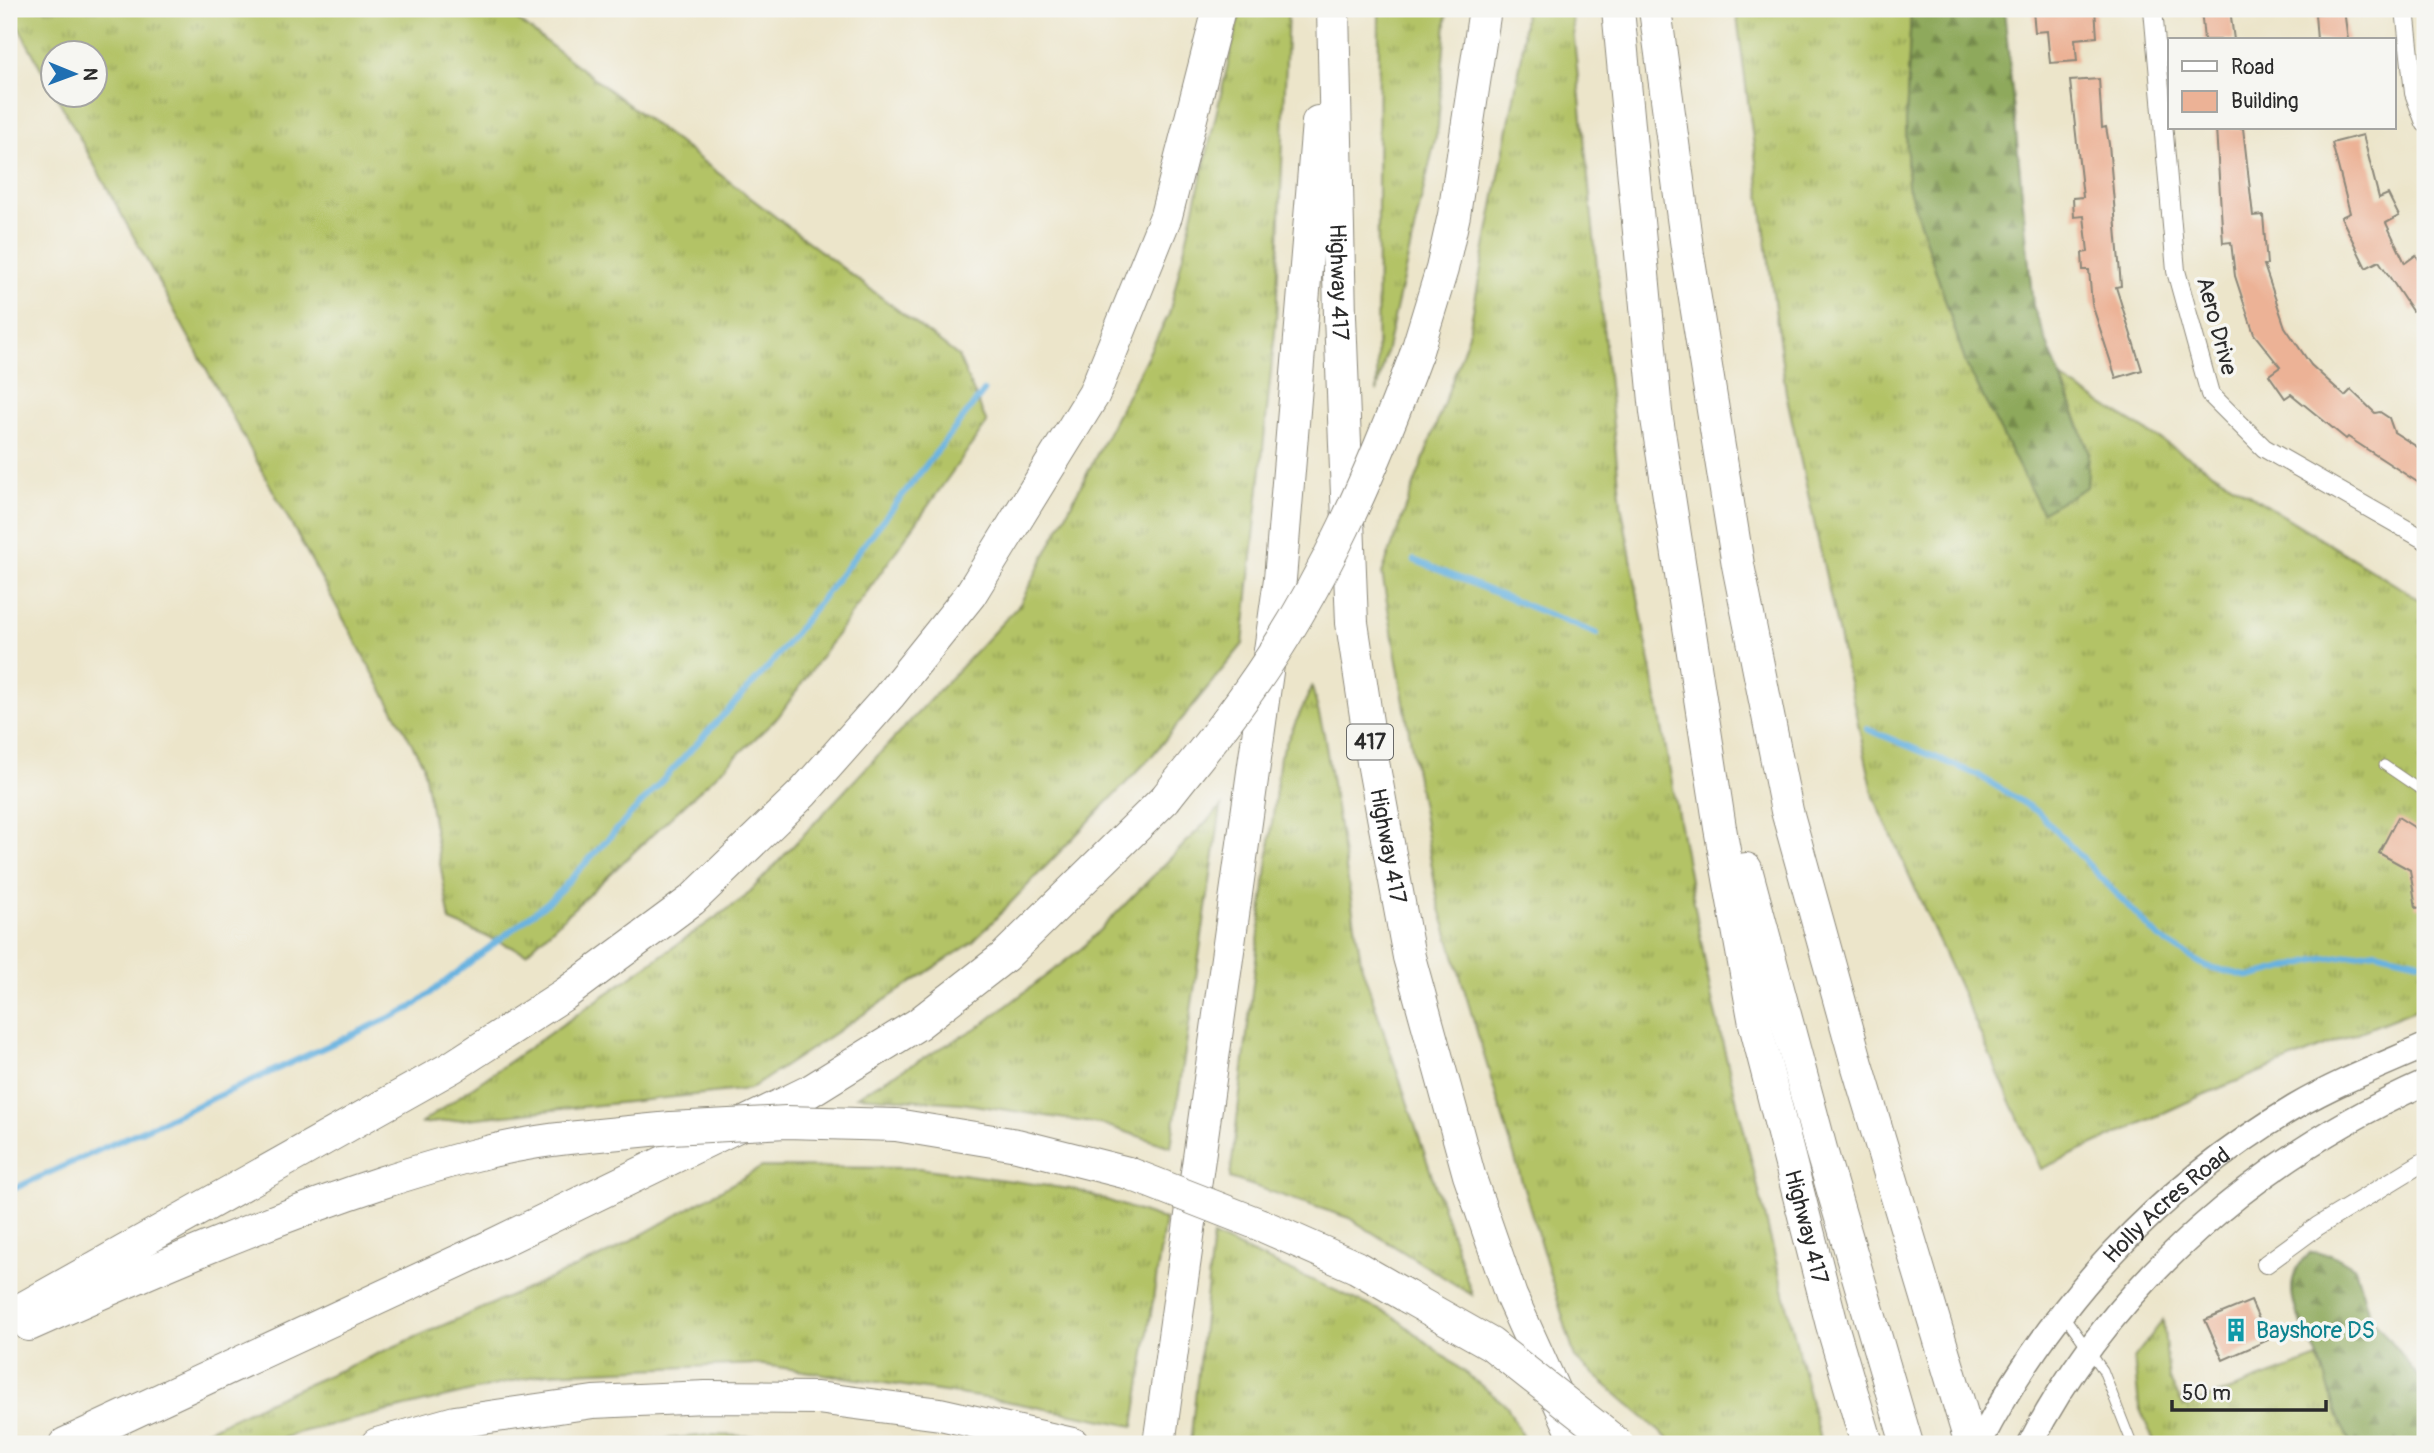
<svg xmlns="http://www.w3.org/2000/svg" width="2434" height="1453" font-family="Pangolin,sans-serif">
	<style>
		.grass { fill: url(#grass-tufts); stroke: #6f7748; stroke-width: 2 }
		.forest { fill: url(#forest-firs); stroke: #5c6a43; stroke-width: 2 }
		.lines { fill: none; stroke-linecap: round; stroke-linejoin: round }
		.stream { stroke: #68b2e0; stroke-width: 6 }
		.building { fill: #ecb296 }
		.lane-casing { stroke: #8c887a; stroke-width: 11 }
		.street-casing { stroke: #8c887a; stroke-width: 20 }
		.secondary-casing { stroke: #8c887a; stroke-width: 27 }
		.highway-casing { stroke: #8c887a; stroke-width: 34 }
		.lane { stroke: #fff; stroke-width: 9 }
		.street { stroke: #fff; stroke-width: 18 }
		.secondary { stroke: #fff; stroke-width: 24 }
		.highway { stroke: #fff; stroke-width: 32 }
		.highway-bridge-casing { stroke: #8c887a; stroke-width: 34; stroke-linecap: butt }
		.highway-bridge { stroke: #fff; stroke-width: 32 }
		.labels { text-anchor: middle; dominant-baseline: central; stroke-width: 7; stroke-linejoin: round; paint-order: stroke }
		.shield { fill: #f6f6f2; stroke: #686867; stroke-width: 2 }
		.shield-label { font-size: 21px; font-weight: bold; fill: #2b2b2b }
		.street-label { font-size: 23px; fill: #2b2b2b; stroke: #f6f6f2 }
		.culture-label { font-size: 23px; fill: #0d838f; stroke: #f6f6f2; text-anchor: start }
	</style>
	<defs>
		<pattern id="grass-tufts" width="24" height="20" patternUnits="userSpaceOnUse" patternTransform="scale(1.75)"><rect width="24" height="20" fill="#b3c366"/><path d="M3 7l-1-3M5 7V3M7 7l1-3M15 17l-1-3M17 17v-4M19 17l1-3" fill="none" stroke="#929f54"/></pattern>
		<pattern id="forest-firs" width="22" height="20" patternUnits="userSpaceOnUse" patternTransform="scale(1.75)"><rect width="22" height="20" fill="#8ea95b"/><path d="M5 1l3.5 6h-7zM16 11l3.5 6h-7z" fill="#748a4b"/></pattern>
	</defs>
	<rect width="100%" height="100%" fill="#f6f6f2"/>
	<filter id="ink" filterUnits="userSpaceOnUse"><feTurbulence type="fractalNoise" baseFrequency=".0143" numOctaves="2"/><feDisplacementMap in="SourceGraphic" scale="14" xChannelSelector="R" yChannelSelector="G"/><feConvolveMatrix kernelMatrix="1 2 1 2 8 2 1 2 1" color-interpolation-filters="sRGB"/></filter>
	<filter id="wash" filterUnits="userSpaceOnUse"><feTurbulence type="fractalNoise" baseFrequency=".00686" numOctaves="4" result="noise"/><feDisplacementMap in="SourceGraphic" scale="28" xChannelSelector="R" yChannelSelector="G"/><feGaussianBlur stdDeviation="1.57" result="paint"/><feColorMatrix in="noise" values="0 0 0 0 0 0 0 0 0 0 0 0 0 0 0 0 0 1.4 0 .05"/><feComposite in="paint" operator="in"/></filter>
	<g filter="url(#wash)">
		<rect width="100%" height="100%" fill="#ece5ca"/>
		<g class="grass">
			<polygon points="9,9 503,9 958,356 987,423 778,717 526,953 450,921 423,764 56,95 94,94 94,52 52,52 52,89"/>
			<polygon points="1241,9 1288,9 1276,322 1243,644 1151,757 973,942 750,1089 420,1124 745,897 1020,604 1169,314"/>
			<polygon points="1379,9 1447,9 1438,127 1377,392"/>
			<polygon points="1525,9 1571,9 1621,504 1712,1000 1821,1444 1674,1444 1575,1358 1438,902 1382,573 1468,337 1522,55"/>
			<polygon points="1736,9 1911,9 1906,122 1908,186 1966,364 2089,452 2062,379 2425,603 2425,1006 2205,1094 2041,1169 1874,797 1786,393"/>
			<polygon points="1312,687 1324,734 1362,967 1472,1295 1349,1218 1230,1178 1280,756"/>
			<polygon points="1221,807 1171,1147 1105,1125 961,1103 857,1096 983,1024 1082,948"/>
			<polygon points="762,1167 919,1168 1077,1190 1165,1220 1134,1426 1005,1401 757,1364 547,1373 297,1433 268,1444 178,1444 269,1401 609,1253"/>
			<polygon points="1213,1236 1393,1316 1507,1406 1526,1444 1190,1444"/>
			<polygon points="2163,1320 2169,1379 2184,1407 2318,1358 2356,1444 2155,1444 2139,1407 2134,1358"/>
			<polygon points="711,1435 907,1441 917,1444 610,1444"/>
		</g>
		<g class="forest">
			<polygon points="1911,9 2004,9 2033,306 2089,452 2087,487 2042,512 1966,364 1908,186 1906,122"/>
			<path d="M2311,1252l20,2 24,14 14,46 56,71v59h-73c-17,-25 -21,-53 -31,-80 -15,-38 -51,-77 -10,-112z"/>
		</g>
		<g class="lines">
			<g class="stream">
				<polyline points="1414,560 1597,634"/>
				<polyline points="1867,729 1978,775 2038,812 2159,938 2205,966 2250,977 2316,960 2375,951 2419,961"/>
				<polyline points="9,1191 411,1008 553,898 770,665 984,391"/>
			</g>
		</g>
		<g id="blocks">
			<g class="building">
				<polygon points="2063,9 2095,9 2097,37 2075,39 2077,61 2050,63 2047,31 2035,32 2033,11"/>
				<polygon points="2201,9 2230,9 2234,40 2204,40"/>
				<polygon points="2344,10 2348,40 2317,40 2315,14"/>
				<polygon points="2099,79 2102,128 2106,127 2109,144 2121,286 2116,287 2142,370 2116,378 2092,304 2089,270 2083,270 2082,253 2088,252 2084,216 2074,217 2073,198 2083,197 2070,81"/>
				<polygon points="2216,128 2243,128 2253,216 2263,215 2267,265 2264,265 2285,327 2311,365 2345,396 2351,390 2375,413 2380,412 2389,418 2394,432 2425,452 2425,487 2348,437 2346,439 2291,394 2285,398 2269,375 2280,367 2254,334 2235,276 2231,242 2223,243"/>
				<polygon points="2363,135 2379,198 2388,194 2399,216 2386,223 2405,263 2416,255 2425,269 2425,303 2412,311 2379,261 2366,268 2341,217 2350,213 2332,143"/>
				<polygon points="2398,817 2425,834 2425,907 2416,908 2410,870 2379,853"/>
				<polygon points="2251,1301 2268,1340 2223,1360 2205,1320"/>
			</g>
		</g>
	</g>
	<g filter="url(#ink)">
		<use href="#blocks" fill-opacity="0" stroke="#8c887a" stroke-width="2"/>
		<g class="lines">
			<g class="lane-casing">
				<g id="lane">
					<polyline points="2384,765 2425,793"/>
					<polyline points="2063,1314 2103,1370 2132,1444"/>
				</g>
			</g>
			<g class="street-casing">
				<g id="street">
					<polyline points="2153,9 2176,271 2210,394 2264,448 2425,540"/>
					<polyline points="2405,9 2414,93 2425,123"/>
					<polyline points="2266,1264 2318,1226 2425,1161"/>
				</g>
			</g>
			<g class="secondary-casing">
				<g id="secondary">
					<path id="s1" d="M1979,1444c72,-140 180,-257 316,-337 41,-24 87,-42 130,-61"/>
					<path d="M2030,1444c83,-161 231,-288 395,-361"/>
				</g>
			</g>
			<g class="highway-casing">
				<g id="highway">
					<path id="s2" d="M1333,9l7,307 12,307 21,139 36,195 60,218 42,121 67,148"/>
					<path id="s3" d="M1618,9l38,403 64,416 35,196 77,301 35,119"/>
					<polyline points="1655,9 1688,255 1738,565 1787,811 1857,1064 1971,1444"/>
					<polyline points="1416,354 1442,269 1454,215 1485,9"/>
					<polyline points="1746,869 1822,1153 1907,1444"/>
					<polyline points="896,1125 1017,1145 1128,1173"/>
					<polyline points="1261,1225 1356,1267 1408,1297"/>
					<polyline points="9,1316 452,1067 565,994 692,900 803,793 889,696 970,595 1094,394 1166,216 1219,9"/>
					<path d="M29,1325c116,-52 233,-103 354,-143 60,-19 123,-38 185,-44"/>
					<polyline points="65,1444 493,1245 810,1091 918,1024 1004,957 1165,799"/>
					<polyline points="377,1444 455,1422 593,1402 706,1397 817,1398 940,1414 1073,1444"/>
					<polyline points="1159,1444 1280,579 1318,122"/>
				</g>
			</g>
			<use href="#lane" class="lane"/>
			<use href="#street" class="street"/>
			<use href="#secondary" class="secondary"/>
			<use href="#highway" class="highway"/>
			<g class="highway-bridge-casing">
				<g id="highway-bridge">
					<path d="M1165,799c28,-36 58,-71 84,-109 73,-102 124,-220 167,-336"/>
					<polyline points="568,1138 671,1128 786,1122 896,1125"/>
					<polyline points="1128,1173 1261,1225"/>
					<polyline points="1408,1297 1491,1344 1618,1444"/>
				</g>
			</g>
			<use href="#highway-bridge" class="highway-bridge"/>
		</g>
	</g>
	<defs>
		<g id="building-bare" transform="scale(1.89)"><path d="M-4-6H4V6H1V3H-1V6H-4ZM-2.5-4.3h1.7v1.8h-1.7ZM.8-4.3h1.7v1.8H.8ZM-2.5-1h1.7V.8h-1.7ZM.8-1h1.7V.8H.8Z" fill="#0f9aa8" stroke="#f6f6f2" stroke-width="2.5" paint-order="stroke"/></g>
	</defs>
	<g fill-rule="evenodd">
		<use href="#building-bare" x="2236" y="1330"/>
	</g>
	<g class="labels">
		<rect class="shield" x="1347" y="724.5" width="46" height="35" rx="5"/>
		<g class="shield-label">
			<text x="1370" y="742">417</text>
		</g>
		<g class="street-label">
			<text stroke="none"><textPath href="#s2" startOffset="273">Highway 417</textPath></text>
			<text transform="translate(2217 326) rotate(75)">Aero Drive</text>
			<text stroke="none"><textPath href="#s2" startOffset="840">Highway 417</textPath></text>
			<text stroke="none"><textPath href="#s1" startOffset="306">Holly Acres Road</textPath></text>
			<text stroke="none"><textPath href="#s3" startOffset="1234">Highway 417</textPath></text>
		</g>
		<g class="culture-label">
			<text x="2256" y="1330">Bayshore DS</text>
		</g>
	</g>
	<rect width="2434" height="1453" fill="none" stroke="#f6f6f2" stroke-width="35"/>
	<rect x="2168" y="38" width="228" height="91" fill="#f6f6f2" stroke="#a5a5a2" stroke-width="2"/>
	<rect x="2182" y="61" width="35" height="10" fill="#ffffff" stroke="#a5a5a2" stroke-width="2"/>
	<text x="2231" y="74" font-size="21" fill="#2b2b2b">Road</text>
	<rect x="2182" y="91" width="35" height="21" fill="#ecb296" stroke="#a5a5a2" stroke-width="2"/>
	<text x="2231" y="108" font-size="21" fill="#2b2b2b">Building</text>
	<g transform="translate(74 74) rotate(91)"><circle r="33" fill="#f6f6f2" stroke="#a5a5a2" stroke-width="2"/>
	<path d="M0-5L12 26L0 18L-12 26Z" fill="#1f6fb2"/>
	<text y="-10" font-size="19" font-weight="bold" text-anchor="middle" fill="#2b2b2b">N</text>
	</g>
	<path d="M2172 1400v10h154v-10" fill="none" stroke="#2b2b2b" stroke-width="3.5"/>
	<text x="2182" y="1400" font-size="21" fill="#2b2b2b" stroke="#f6f6f2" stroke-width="5" paint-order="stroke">50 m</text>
</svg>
